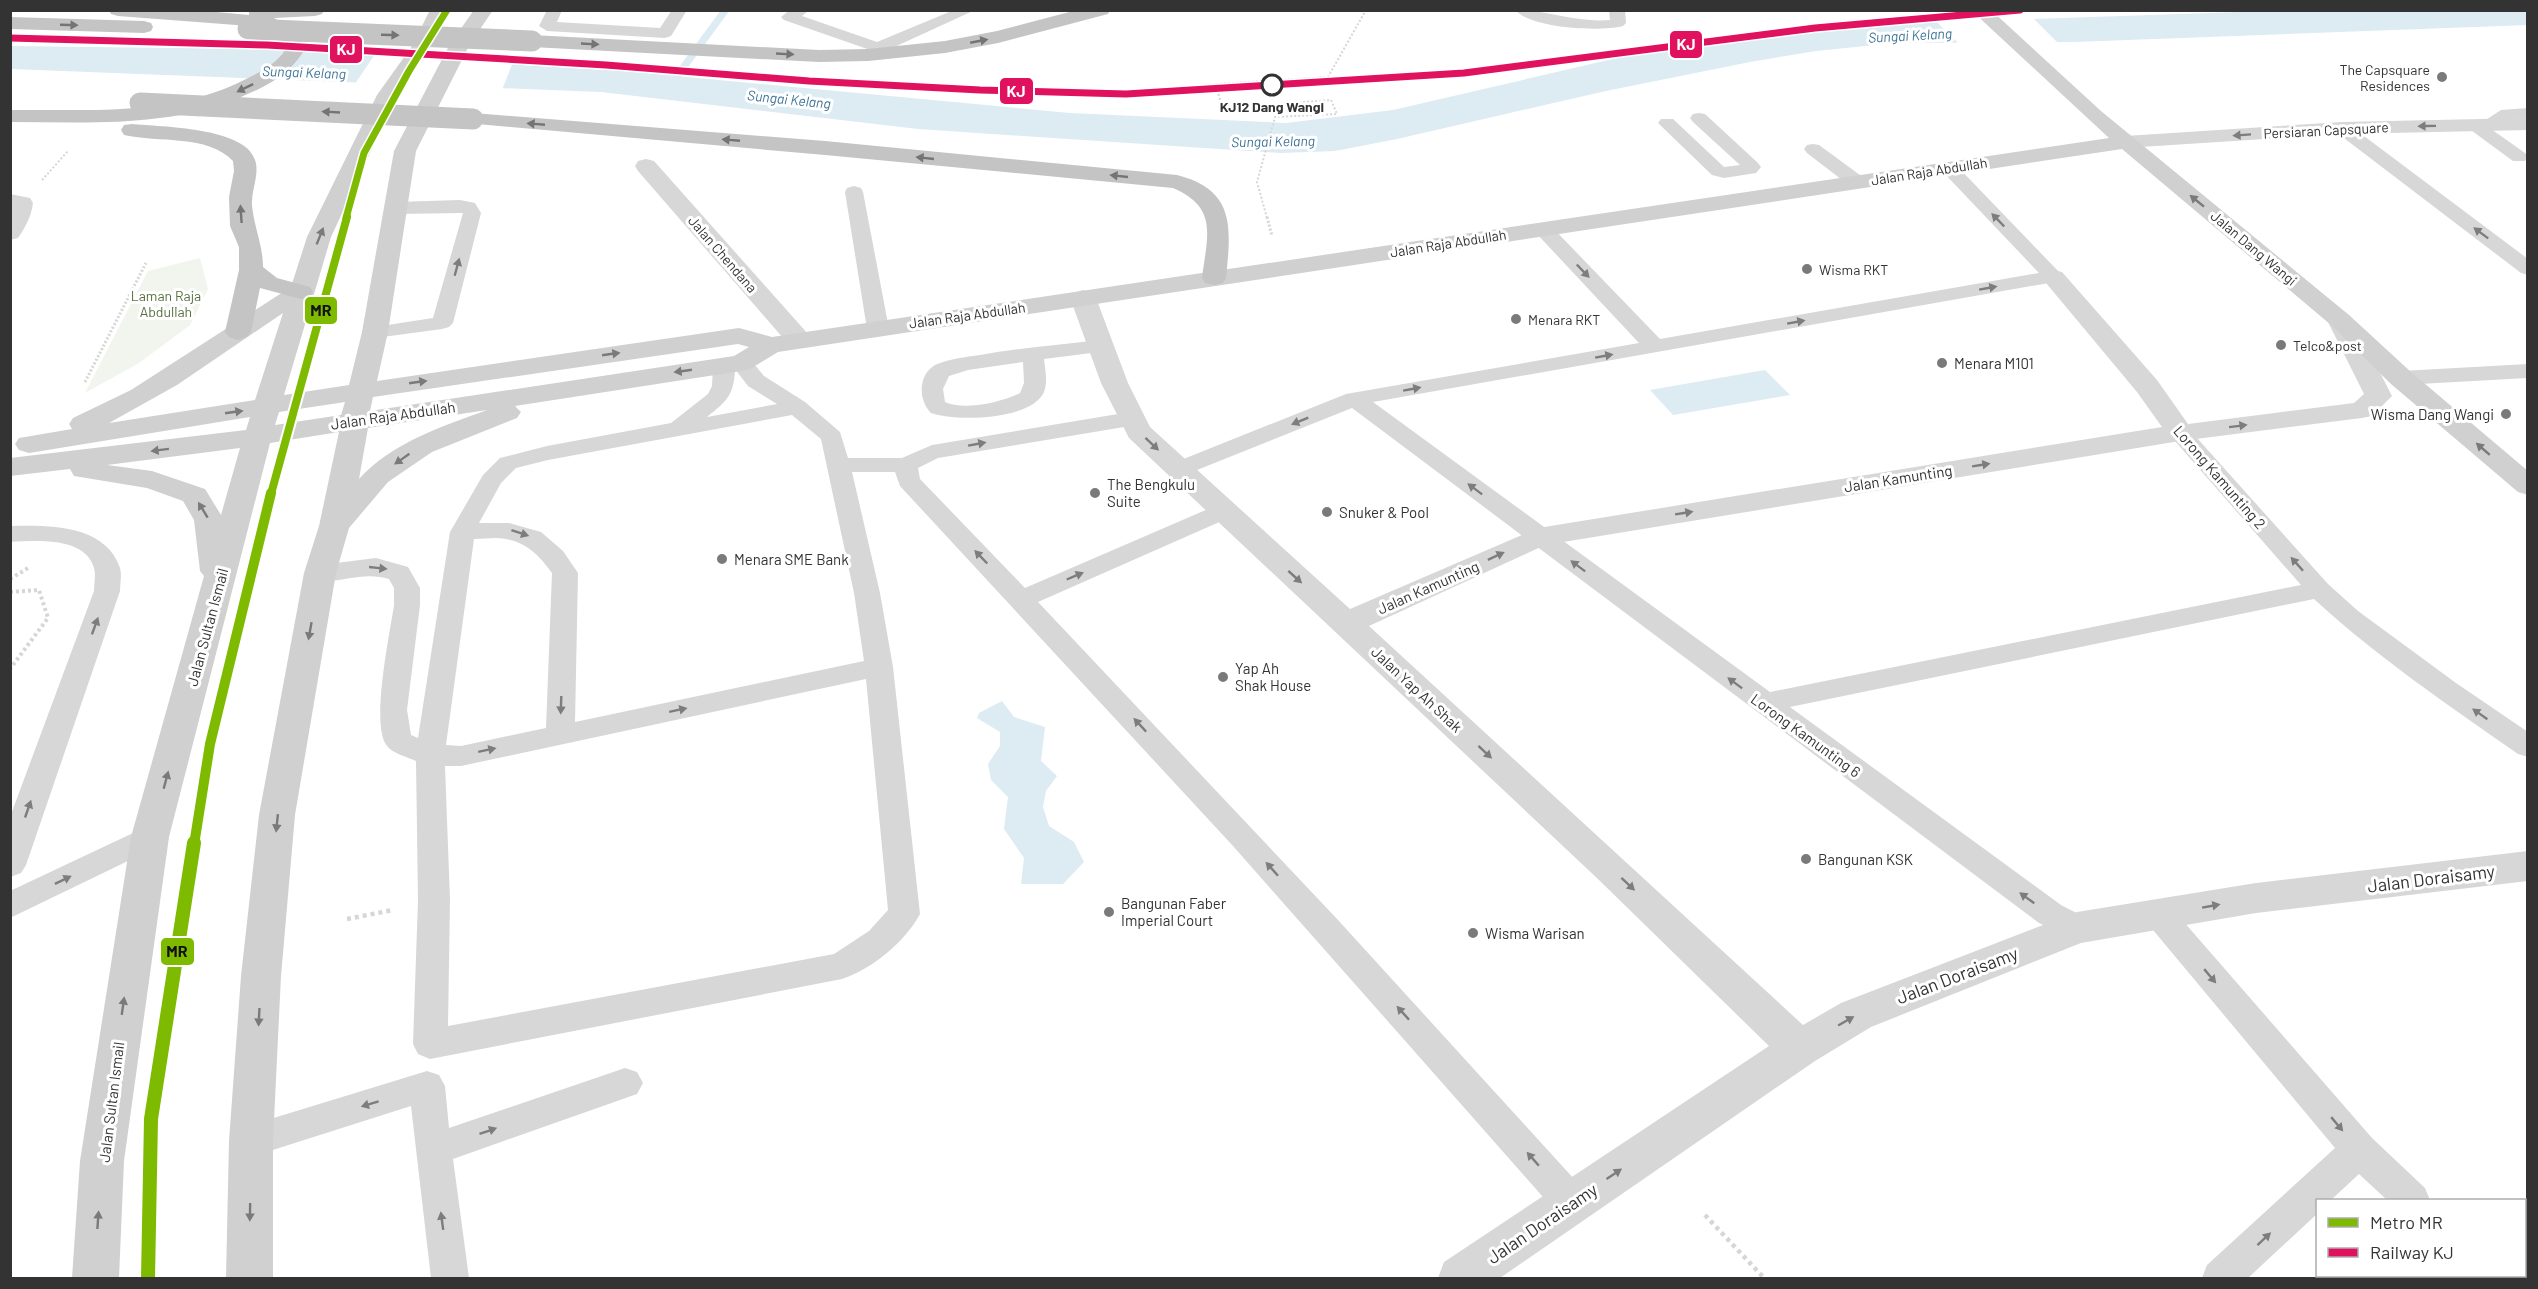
<svg xmlns="http://www.w3.org/2000/svg" width="2538" height="1289" font-family="Barlow,sans-serif">
	<style>
		.green { fill: #f1f5ed }
		.water { fill: #ddebf3 }
		.pier { fill: #fff }
		.lines { fill: none; stroke-linecap: round; stroke-linejoin: round }
		.stream { fill: #ddebf3; fill-rule: evenodd }
		.path-far3 { stroke: #d6d6d6; stroke-width: 2; stroke-dasharray: 2 2; stroke-linecap: butt }
		.path-far2 { stroke: #d6d6d6; stroke-width: 3; stroke-dasharray: 2 2; stroke-linecap: butt }
		.path-far1 { stroke: #d6d6d6; stroke-width: 4; stroke-dasharray: 3 3; stroke-linecap: butt }
		.path { stroke: #d6d6d6; stroke-width: 4.5; stroke-dasharray: 4 4; stroke-linecap: butt }
		.lane { fill: #d7d7d7; fill-rule: evenodd }
		.street { fill: #d7d7d7; fill-rule: evenodd }
		.secondary { fill: #d0d0d0; fill-rule: evenodd }
		.highway { fill: #c4c4c4; fill-rule: evenodd }
		.highway-bridge { stroke: #c4c4c4; stroke-width: 21 }
		.rail-1-casing { stroke: #fff; stroke-width: 10 }
		.rail-1 { stroke: #e0115f; stroke-width: 7 }
		.metro-1-far3-casing { stroke: #fff; stroke-width: 10 }
		.metro-1-far2-casing { stroke: #fff; stroke-width: 12 }
		.metro-1-far1-casing { stroke: #fff; stroke-width: 15 }
		.metro-1-casing { stroke: #fff; stroke-width: 18 }
		.metro-1-far3 { stroke: #7dba00; stroke-width: 7 }
		.metro-1-far2 { stroke: #7dba00; stroke-width: 8 }
		.metro-1-far1 { stroke: #7dba00; stroke-width: 10 }
		.metro-1 { stroke: #7dba00; stroke-width: 14 }
		.oneway { fill: #747474 }
		.oneway2 { fill: #7d7d7d }
		.oneway3 { fill: #7a7a7a }
		.poi-dot { fill: #7a7a7a; stroke: #fff; stroke-width: 2 }
		.stop-dot { fill: #fff; stroke: #333; stroke-width: 3 }
		.labels { text-anchor: middle; dominant-baseline: central; stroke-width: 6; stroke-linejoin: round; paint-order: stroke }
		.far-water-label { font-size: 14px; font-style: italic; fill: #3f7597; stroke: #fff }
		.far-poi-label { font-size: 14px; fill: #333; stroke: #fff; text-anchor: start }
		.far-stop-label { font-size: 14px; font-weight: bold; fill: #333; stroke: #fff }
		.far-street-label { font-size: 14px; fill: #333; stroke: #fff }
		.far-park-label { font-size: 14px; fill: #56703f; stroke: #fff }
		.poi-label { font-size: 15px; fill: #333; stroke: #fff; text-anchor: start }
		.street-label { font-size: 15px; fill: #333; stroke: #fff }
		.near-street-label { font-size: 18px; fill: #333; stroke: #fff }
		.line-badge { stroke: #fff; stroke-width: 2 }
		.badge-label { font-size: 16px; text-anchor: middle; font-weight: bold; fill: #fff }
		.pale-badge-label { font-size: 16px; text-anchor: middle; font-weight: bold; fill: #111 }
	</style>
	<rect width="100%" height="100%" fill="#fff"/>
	<polygon class="green" points="200,258 208,289 190,325 139,363 85,393 148,271"/>
	<g class="water">
		<polygon points="2270,11 2528,11 2527,25 2074,42 1895,43 1816,51 1750,62 1606,91 1397,139 1335,151 1280,153 918,129 601,92 11,69 11,46 255,49 623,71 1070,113 1286,123 1393,110 1643,52 1793,31 1857,25"/>
		<polygon points="1765,370 1790,395 1673,415 1650,390"/>
		<polygon points="1002,701 1014,717 1045,727 1041,761 1057,776 1046,791 1043,807 1049,826 1074,842 1084,862 1063,884 1021,884 1024,858 1004,829 1008,797 991,780 988,764 1000,746 1000,732 977,718 979,713"/>
	</g>
	<g class="pier">
		<polygon points="2031,16 2060,45 1960,45 1934,19"/>
		<polygon points="375,54 513,62 502,90 355,84"/>
	</g>
	<g class="lines">
		<polygon class="stream" points="721,10 730,10 672,89 666,89 666,85"/>
		<g class="path-far3">
			<polyline points="42,180 68,151"/>
			<polyline points="1267,218 1257,182 1275,117 1337,114 1331,100 1222,108 1216,84 1328,77 1366,10"/>
		</g>
		<g class="path-far2">
			<polyline points="1267,217 1272,236"/>
			<polyline points="85,382 146,263"/>
		</g>
		<g class="path-far1">
			<polyline points="10,579 28,568"/>
			<polyline points="10,592 39,590 48,618 10,669"/>
		</g>
		<g class="path">
			<polyline points="347,919 393,910"/>
			<polyline points="1705,1215 1764,1278"/>
		</g>
		<g class="lane">
			<polygon points="547,10 562,10 557,22 660,28 672,10 687,10 671,36 665,38 547,31 539,26"/>
			<polygon points="790,10 809,10 802,16 877,42 954,10 975,10 890,49 876,52 784,20 781,17"/>
			<path d="M1515,10c32,0 62,13 95,10l-1,-10h16l1,13 -3,3c-23,6 -91,3 -108,-16z"/>
			<polygon points="2528,108 2528,118 2511,119 2491,129 2525,153 2528,156 2525,161 2513,161 2464,125 2467,121 2473,120 2481,123 2501,110"/>
			<polygon points="1699,113 1705,114 1758,163 1761,167 1756,173 1724,178 1712,175 1658,123 1661,119 1673,119 1724,167 1740,165 1693,122 1690,118 1693,114"/>
			<polygon points="2342,123 2348,124 2528,259 2528,275 2521,273 2336,132 2333,128 2336,124"/>
			<polygon points="1813,144 1819,145 1864,178 1866,182 1864,186 1850,186 1807,153 1804,149 1807,145"/>
			<path d="M1949,163l6,1 105,109 3,4 -3,4 -687,121 397,290 531,-107 -133,-152 4,-5 8,-2 8,2 140,156 30,27 98,72 72,49v25l-10,-3c-70,-49 -141,-97 -204,-155l-524,108 271,198 27,14 5,9 -5,9 -11,4 -38,-18 -687,-515 -165,66 -8,2 -8,-2 -4,-5 4,-5 175,-70 293,-51 -103,-110 -3,-4 3,-4h14l110,114 379,-66 -96,-101 -3,-4 3,-4z"/>
			<polygon points="854,186 861,188 863,192 889,329 885,333 878,335 871,333 867,329 845,192 847,188"/>
			<polygon points="460,200 475,203 481,213 453,323 449,327 442,329 375,338 368,336 364,332 368,328 433,318 463,213 395,214 388,212 386,208 388,204 395,202"/>
			<path d="M1099,340l8,1 3,5 -3,5 -63,8c1,10 4,23 0,33 -12,28 -88,30 -113,21 -13,-13 -13,-38 4,-48 13,-6 31,-8 45,-10 40,-7 79,-10 119,-15zM1023,362l1,21 -4,10c-18,9 -56,18 -75,9l-2,-13 6,-13 19,-6z"/>
			<path d="M741,356l8,2 15,18 41,26 35,30 8,26h54l30,-13 198,-33 8,2 3,5 -3,5 -8,2 -192,32 -20,10 2,11 105,109 190,-82 9,-2 9,2 3,5 -3,5 -195,86 300,318 247,271 6,12 -6,12 -13,5 -13,-5 -326,-369 -333,-360 -5,-14h-43l28,121 13,74 27,247c-15,28 -48,55 -78,65l-412,80 -12,-5 -5,-10 5,-144 -2,-139c-9,-4 -24,-8 -29,-15 -17,-20 3,-113 7,-141v-17l-5,-9c-28,-9 -52,7 -78,0l-4,-6 4,-6 9,-2 56,-7 32,9 12,21v17l-13,105 4,25 7,3 32,-206 33,-57 17,-17 47,-12 124,-23 37,-29 4,-8 1,-21 3,-5 8,-2 8,3zM735,369l13,17 29,18 -70,13c20,-16 27,-22 28,-48zM792,415l29,24 33,154 10,68 -289,61 3,-149 -15,-22 -22,-19 -32,-9h-30l22,-40 15,-15 32,-8zM496,538c27,1 41,14 56,35l-6,155 -85,18 -15,-1 28,-206zM866,679l22,231 -19,21 -35,23 -386,72 2,-126 -5,-134h16z"/>
			<polygon points="2528,364 2528,378 2401,385 2393,383 2390,378 2393,373 2401,371"/>
			<path d="M10,526c37,-1 96,-2 110,42 2,7 0,16 0,23l-94,274 -5,8 -11,4v-60l84,-226c0,-7 2,-16 0,-23 -9,-32 -59,-27 -84,-26z"/>
			<polygon points="150,825 161,829 165,837 161,845 10,918 10,891"/>
			<polygon points="2159,902 2170,906 2372,1138 2425,1188 2430,1200 2387,1200 2359,1174 2331,1200 2318,1200 2318,1213 2248,1278 2202,1278 2207,1265 2335,1148 2148,924 2143,915 2148,906"/>
			<polygon points="625,1068 637,1072 643,1083 637,1094 453,1159 469,1278 431,1278 411,1106 251,1157 238,1153 233,1141 238,1129 251,1125 427,1071 439,1075 445,1086 449,1128"/>
			<polygon points="2473,1276 2513,1276 2514,1278 2474,1278"/>
		</g>
		<g class="street">
			<polygon points="2528,118 2528,130 2342,134 2125,148 2117,147 2114,142 2117,137 2125,136 2342,122"/>
			<polygon points="646,159 654,161 808,334 812,340 808,346 799,348 790,346 638,171 635,166 638,161"/>
			<path d="M10,194l20,4 3,5c-2,14 -7,23 -15,35l-8,2z"/>
			<polygon points="2053,270 2062,272 2157,380 2188,424 2354,403 2364,394 2327,320 2331,315 2340,312 2349,315 2353,320 2392,396 2372,416 2362,418 2180,441 1545,545 1369,626 1803,1025 1841,1003 2077,912 2256,883 2528,851 2528,881 2256,913 2081,943 1871,1027 1815,1061 1500,1278 1438,1278 1444,1262 1769,1046 1599,880 1129,438 1101,383 1070,298 1074,293 1083,290 1092,293 1096,298 1128,383 1150,427 1350,609 1538,528 2162,427 2137,392 2041,277 2044,272"/>
		</g>
		<path class="secondary" d="M430,10h19l-18,36 -34,49 -66,142 -47,158 65,-10 13,-53 32,-181 56,-107 24,-34h19l-23,34 -54,107 -28,181 -11,49 362,-53 33,9 1337,-199 -138,-128h20l110,101 248,204 62,57 117,99v24l-10,-3 -127,-108 -60,-59 -209,-176 -1344,203 -28,17 -9,2 -226,35 6,6 -4,6 -85,34 -44,30 -39,46 -13,45 -41,242 -14,161 -8,165v137h-47l3,-137 12,-165 18,-161 45,-242 15,-47 20,-94 -69,11 -101,394 -45,324 -5,117h-47l8,-117 51,-324 73,-261 -4,-5 -6,-51 -11,-19 -36,-13 -73,-12 -4,-7 -60,7v-18l236,-28 4,-13 -221,36 -10,-3 -4,-6 4,-6 53,-9 -3,-5 4,-6 58,-28 160,-103 16,-50 70,-142 35,-49zM283,313l-28,87 -146,23 68,-38zM738,344l11,3 -15,9 -364,55 3,-14zM345,402l-4,13 -66,10 4,-13zM487,410c-46,17 -94,32 -128,69l9,-51zM240,448l-19,67 -16,-26 -53,-18 -45,-6z"/>
		<g class="highway">
			<path d="M109,10h86l54,5v-5h75l-2,4 -7,2 -41,2 23,13 8,18c-16,26 -36,36 -64,48 -74,31 -152,25 -231,25v-12c81,-1 163,7 236,-31 16,-8 30,-15 40,-30l-4,-11 -18,-11 -146,-11 -7,-2z"/>
			<polygon points="1077,10 1110,10 1108,14 998,43 945,53 868,61 819,62 532,47 525,45 522,41 525,37 532,35 819,50 868,49 945,41 997,31"/>
			<polygon points="10,17 144,21 151,23 153,27 151,31 144,33 10,29"/>
			<path d="M473,113l352,28 352,34c59,15 54,53 49,103l-3,5 -9,2 -9,-2 -3,-5c5,-42 17,-70 -29,-90l-348,-33 -359,-32 -4,-4 4,-4z"/>
			<path d="M132,124c29,3 113,3 123,36 5,14 -4,30 -3,45 2,23 11,40 11,62l14,11 33,9 3,5 -3,5 -9,2 -41,-11 -9,44 -4,5 -9,3 -9,-3 -4,-5 14,-62v-23l-9,-21 -1,-29 5,-26 -1,-10c-26,-27 -74,-18 -109,-26l-3,-5 3,-5z"/>
		</g>
		<g class="highway-bridge">
			<polyline points="248,29 532,41"/>
			<polyline points="140,103 473,119"/>
		</g>
		<g class="rail-1-casing">
			<polyline id="rail-1" points="10,38 267,45 606,65 809,81 980,90 1126,94 1464,73 1815,28 2020,10"/>
		</g>
		<use href="#rail-1" class="rail-1"/>
		<g class="metro-1-far3-casing">
			<polyline id="metro-1-far3" points="346,218 364,153 409,71 447,10"/>
		</g>
		<g class="metro-1-far2-casing">
			<polyline id="metro-1-far2" points="271,494 347,217"/>
		</g>
		<g class="metro-1-far1-casing">
			<polyline id="metro-1-far1" points="194,845 210,744 271,493"/>
		</g>
		<g class="metro-1-casing">
			<polyline id="metro-1" points="148,1278 151,1119 194,843"/>
		</g>
		<use href="#metro-1-far3" class="metro-1-far3"/>
		<use href="#metro-1-far2" class="metro-1-far2"/>
		<use href="#metro-1-far1" class="metro-1-far1"/>
		<use href="#metro-1" class="metro-1"/>
	</g>
	<defs><path id="oneway-solid" d="M-6-.8H1V-3.2L6.5 0L1 3.2V.8H-6Z" transform="scale(1.5)"/></defs>
	<g class="oneway">
		<use href="#oneway-solid" transform="translate(69 25) rotate(2)"/>
		<use href="#oneway-solid" transform="translate(390 35) rotate(2)"/>
		<use href="#oneway-solid" transform="translate(979 41) rotate(-11)"/>
		<use href="#oneway-solid" transform="translate(590 44) rotate(3)"/>
		<use href="#oneway-solid" transform="translate(785 54) rotate(3)"/>
		<use href="#oneway-solid" transform="translate(245 88) rotate(154)"/>
		<use href="#oneway-solid" transform="translate(331 112) rotate(-177)"/>
		<use href="#oneway-solid" transform="translate(536 124) rotate(-175)"/>
		<use href="#oneway-solid" transform="translate(731 140) rotate(-175)"/>
		<use href="#oneway-solid" transform="translate(925 158) rotate(-174)"/>
		<use href="#oneway-solid" transform="translate(1119 176) rotate(-174)"/>
		<use href="#oneway-solid" transform="translate(241 214) rotate(-94)"/>
	</g>
	<g class="oneway2">
		<use href="#oneway-solid" transform="translate(2427 126) rotate(179)"/>
		<use href="#oneway-solid" transform="translate(2242 135) rotate(176)"/>
		<use href="#oneway-solid" transform="translate(1998 220) rotate(-134)"/>
		<use href="#oneway-solid" transform="translate(2481 233) rotate(-143)"/>
		<use href="#oneway-solid" transform="translate(457 267) rotate(-75)"/>
		<use href="#oneway-solid" transform="translate(1583 271) rotate(46)"/>
		<use href="#oneway-solid" transform="translate(1988 288) rotate(-10)"/>
		<use href="#oneway-solid" transform="translate(1796 322) rotate(-10)"/>
		<use href="#oneway-solid" transform="translate(1604 356) rotate(-10)"/>
		<use href="#oneway-solid" transform="translate(1412 389) rotate(-10)"/>
		<use href="#oneway-solid" transform="translate(1300 421) rotate(158)"/>
		<use href="#oneway-solid" transform="translate(2238 426) rotate(-7)"/>
		<use href="#oneway-solid" transform="translate(977 444) rotate(-10)"/>
		<use href="#oneway-solid" transform="translate(1152 444) rotate(43)"/>
		<use href="#oneway-solid" transform="translate(1981 465) rotate(-9)"/>
		<use href="#oneway-solid" transform="translate(1475 489) rotate(-143)"/>
		<use href="#oneway-solid" transform="translate(1684 513) rotate(-9)"/>
		<use href="#oneway-solid" transform="translate(520 533) rotate(18)"/>
		<use href="#oneway-solid" transform="translate(1496 556) rotate(-25)"/>
		<use href="#oneway-solid" transform="translate(981 557) rotate(-134)"/>
		<use href="#oneway-solid" transform="translate(2297 564) rotate(-132)"/>
		<use href="#oneway-solid" transform="translate(1578 566) rotate(-143)"/>
		<use href="#oneway-solid" transform="translate(378 568) rotate(6)"/>
		<use href="#oneway-solid" transform="translate(1075 576) rotate(-23)"/>
		<use href="#oneway-solid" transform="translate(1295 577) rotate(42)"/>
		<use href="#oneway-solid" transform="translate(95 626) rotate(-70)"/>
		<use href="#oneway-solid" transform="translate(1735 683) rotate(-143)"/>
		<use href="#oneway-solid" transform="translate(561 705) rotate(92)"/>
		<use href="#oneway-solid" transform="translate(678 710) rotate(-12)"/>
		<use href="#oneway-solid" transform="translate(2480 714) rotate(-145)"/>
		<use href="#oneway-solid" transform="translate(1140 725) rotate(-133)"/>
		<use href="#oneway-solid" transform="translate(487 750) rotate(-12)"/>
		<use href="#oneway-solid" transform="translate(1485 752) rotate(43)"/>
		<use href="#oneway-solid" transform="translate(28 809) rotate(-71)"/>
		<use href="#oneway-solid" transform="translate(1272 869) rotate(-132)"/>
		<use href="#oneway-solid" transform="translate(63 880) rotate(-26)"/>
		<use href="#oneway-solid" transform="translate(1628 884) rotate(43)"/>
		<use href="#oneway-solid" transform="translate(2027 898) rotate(-144)"/>
		<use href="#oneway-solid" transform="translate(2211 906) rotate(-10)"/>
		<use href="#oneway-solid" transform="translate(2210 976) rotate(50)"/>
		<use href="#oneway-solid" transform="translate(1403 1013) rotate(-132)"/>
		<use href="#oneway-solid" transform="translate(1846 1021) rotate(-30)"/>
		<use href="#oneway-solid" transform="translate(370 1104) rotate(163)"/>
		<use href="#oneway-solid" transform="translate(2337 1124) rotate(50)"/>
		<use href="#oneway-solid" transform="translate(488 1131) rotate(-19)"/>
		<use href="#oneway-solid" transform="translate(1533 1159) rotate(-131)"/>
		<use href="#oneway-solid" transform="translate(1614 1174) rotate(-34)"/>
		<use href="#oneway-solid" transform="translate(442 1221) rotate(-98)"/>
		<use href="#oneway-solid" transform="translate(2264 1239) rotate(-43)"/>
	</g>
	<g class="oneway3">
		<use href="#oneway-solid" transform="translate(2197 201) rotate(-141)"/>
		<use href="#oneway-solid" transform="translate(320 236) rotate(-68)"/>
		<use href="#oneway-solid" transform="translate(611 354) rotate(-8)"/>
		<use href="#oneway-solid" transform="translate(683 371) rotate(172)"/>
		<use href="#oneway-solid" transform="translate(418 382) rotate(-8)"/>
		<use href="#oneway-solid" transform="translate(234 412) rotate(-8)"/>
		<use href="#oneway-solid" transform="translate(2483 449) rotate(-139)"/>
		<use href="#oneway-solid" transform="translate(160 450) rotate(173)"/>
		<use href="#oneway-solid" transform="translate(402 459) rotate(145)"/>
		<use href="#oneway-solid" transform="translate(203 510) rotate(-121)"/>
		<use href="#oneway-solid" transform="translate(310 631) rotate(100)"/>
		<use href="#oneway-solid" transform="translate(166 780) rotate(-75)"/>
		<use href="#oneway-solid" transform="translate(277 823) rotate(96)"/>
		<use href="#oneway-solid" transform="translate(123 1006) rotate(-82)"/>
		<use href="#oneway-solid" transform="translate(259 1017) rotate(93)"/>
		<use href="#oneway-solid" transform="translate(250 1212) rotate(91)"/>
		<use href="#oneway-solid" transform="translate(98 1220) rotate(-86)"/>
	</g>
	<g class="poi-dot">
		<circle cx="2442" cy="77" r="6"/>
		<circle cx="1807" cy="269" r="6"/>
		<circle cx="1516" cy="319" r="6"/>
		<circle cx="2281" cy="345" r="6"/>
		<circle cx="1942" cy="363" r="6"/>
		<circle cx="2506" cy="414" r="6"/>
		<circle cx="1095" cy="493" r="6"/>
		<circle cx="1327" cy="512" r="6"/>
		<circle cx="722" cy="559" r="6"/>
		<circle cx="1223" cy="677" r="6"/>
		<circle cx="1806" cy="859" r="6"/>
		<circle cx="1109" cy="912" r="6"/>
		<circle cx="1473" cy="933" r="6"/>
	</g>
	<circle class="stop-dot" cx="1272" cy="85" r="10"/>
	<g class="labels">
		<g class="far-water-label">
			<text transform="translate(1910 35) rotate(-3)">Sungai Kelang</text>
			<text transform="translate(304 72) rotate(2)">Sungai Kelang</text>
			<text transform="translate(789 99) rotate(6)">Sungai Kelang</text>
			<text transform="translate(1273 141) rotate(-1)">Sungai Kelang</text>
		</g>
		<g class="far-poi-label">
			<text x="2430" y="69" text-anchor="end">The Capsquare<tspan x="2430" dy="16">Residences</tspan></text>
			<text x="1819" y="269">Wisma RKT</text>
			<text x="1528" y="319">Menara RKT</text>
			<text x="2293" y="345">Telco&amp;post</text>
		</g>
		<g class="far-stop-label">
			<text x="1272" y="106">KJ12 Dang Wangi</text>
		</g>
		<g class="far-street-label">
			<text transform="translate(2326 130) rotate(-3)">Persiaran Capsquare</text>
			<text transform="translate(1929 171) rotate(-9)">Jalan Raja Abdullah</text>
			<text transform="translate(1448 243) rotate(-9)">Jalan Raja Abdullah</text>
			<text transform="translate(2254 248) rotate(40)">Jalan Dang Wangi</text>
			<text transform="translate(723 254) rotate(49)">Jalan Chendana</text>
			<text transform="translate(967 315) rotate(-8)">Jalan Raja Abdullah</text>
		</g>
		<g class="far-park-label">
			<text x="166" y="295">Laman Raja<tspan x="166" dy="16">Abdullah</tspan></text>
		</g>
		<g class="poi-label">
			<text x="1954" y="363">Menara M101</text>
			<text x="2494" y="414" text-anchor="end">Wisma Dang Wangi</text>
			<text x="1107" y="484">The Bengkulu<tspan x="1107" dy="17">Suite</tspan></text>
			<text x="1339" y="512">Snuker &amp; Pool</text>
			<text x="734" y="559">Menara SME Bank</text>
			<text x="1235" y="668">Yap Ah<tspan x="1235" dy="17">Shak House</tspan></text>
			<text x="1818" y="859">Bangunan KSK</text>
			<text x="1121" y="903">Bangunan Faber<tspan x="1121" dy="17">Imperial Court</tspan></text>
			<text x="1485" y="933">Wisma Warisan</text>
		</g>
		<g class="street-label">
			<text transform="translate(393 415) rotate(-8)">Jalan Raja Abdullah</text>
			<text transform="translate(2220 477) rotate(49)">Lorong Kamunting 2</text>
			<text transform="translate(1898 478) rotate(-9)">Jalan Kamunting</text>
			<text transform="translate(1428 587) rotate(-24)">Jalan Kamunting</text>
			<text transform="translate(207 627) rotate(-75)">Jalan Sultan Ismail</text>
			<text transform="translate(1417 689) rotate(43)">Jalan Yap Ah Shak</text>
			<text transform="translate(1806 735) rotate(36)">Lorong Kamunting 6</text>
			<text transform="translate(111 1102) rotate(-83)">Jalan Sultan Ismail</text>
		</g>
		<g class="near-street-label">
			<text transform="translate(2431 878) rotate(-7)">Jalan Doraisamy</text>
			<text transform="translate(1957 975) rotate(-21)">Jalan Doraisamy</text>
			<text transform="translate(1542 1223) rotate(-34)">Jalan Doraisamy</text>
		</g>
	</g>
	<g class="line-badge">
		<rect x="1669" y="30" width="34" height="29" rx="6" fill="#e0115f"/>
		<rect x="329" y="35" width="34" height="29" rx="6" fill="#e0115f"/>
		<rect x="999" y="77" width="35" height="28" rx="6" fill="#e0115f"/>
		<rect x="304" y="296" width="34" height="29" rx="6" fill="#7dba00"/>
		<rect x="160" y="937" width="35" height="29" rx="6" fill="#7dba00"/>
	</g>
	<g class="badge-label">
		<text x="1686" y="50">KJ</text>
		<text x="346" y="55">KJ</text>
		<text x="1016" y="97">KJ</text>
	</g>
	<g class="pale-badge-label">
		<text x="321" y="316">MR</text>
		<text x="177" y="957">MR</text>
	</g>
	<rect width="2538" height="1289" fill="none" stroke="#333333" stroke-width="24"/>
	<rect x="2316" y="1199" width="210" height="78" fill="#ffffff" stroke="#adadad" stroke-width="1.5"/>
	<rect x="2328" y="1218" width="30" height="9" fill="#7dba00" stroke="#adadad" stroke-width="1.5"/>
	<text x="2370" y="1229" font-size="18" fill="#333333">Metro MR</text>
	<rect x="2328" y="1248" width="30" height="9" fill="#e0115f" stroke="#adadad" stroke-width="1.5"/>
	<text x="2370" y="1259" font-size="18" fill="#333333">Railway KJ</text>
</svg>
